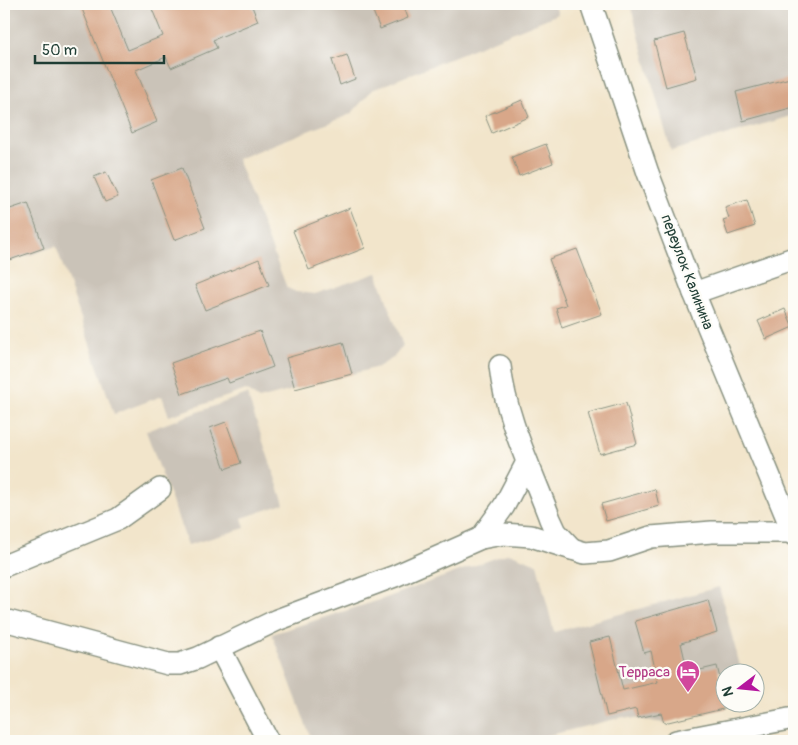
<svg xmlns="http://www.w3.org/2000/svg" width="798" height="745" font-family="Pangolin,sans-serif">
	<style>
		.industrial { fill: #cac3b8 }
		.building { fill: #d8a789 }
		.lines { fill: none; stroke-linecap: round; stroke-linejoin: round }
		.minor-casing { stroke: #889180; stroke-width: 24 }
		.minor { stroke: #fff; stroke-width: 21 }
		.labels { text-anchor: middle; dominant-baseline: central; stroke-width: 4.5; stroke-linejoin: round; paint-order: stroke }
		.street-label { font-size: 15px; fill: #1f3d34; stroke: #fdfcf7 }
		.hotel-label { font-size: 15px; fill: #b23c85; stroke: #fdfcf7; text-anchor: end }
	</style>
	<rect width="100%" height="100%" fill="#fdfcf7"/>
	<filter id="ink" filterUnits="userSpaceOnUse"><feTurbulence type="fractalNoise" baseFrequency=".02" numOctaves="2"/><feDisplacementMap in="SourceGraphic" scale="10" xChannelSelector="R" yChannelSelector="G"/><feConvolveMatrix kernelMatrix="1 2 1 2 8 2 1 2 1" color-interpolation-filters="sRGB"/></filter>
	<filter id="wash" filterUnits="userSpaceOnUse"><feTurbulence type="fractalNoise" baseFrequency=".0096" numOctaves="4" result="noise"/><feDisplacementMap in="SourceGraphic" scale="20" xChannelSelector="R" yChannelSelector="G"/><feGaussianBlur stdDeviation="1.12" result="paint"/><feColorMatrix in="noise" values="0 0 0 0 0 0 0 0 0 0 0 0 0 0 0 0 0 1.4 0 .05"/><feComposite in="paint" operator="in"/></filter>
	<g filter="url(#wash)">
		<rect width="100%" height="100%" fill="#f2e5cb"/>
		<g class="industrial">
			<polygon points="4,4 554,4 558,14 372,90 351,114 237,159 287,288 296,292 315,294 377,273 403,346 393,358 378,367 259,399 246,390 169,416 162,396 114,414 56,246 4,264"/>
			<polygon points="630,4 794,4 794,115 671,151"/>
			<polygon points="247,394 284,504 242,518 245,528 188,545 146,431"/>
			<polygon points="509,553 537,564 554,632 719,587 740,666 718,672 727,708 664,723 623,717 526,741 312,741 272,634 383,599"/>
		</g>
		<g id="blocks">
			<g class="building">
				<polygon points="80,4 109,4 128,50 163,36 150,4 251,4 258,21 213,40 217,48 171,68 166,57 136,70 157,122 132,133"/>
				<polygon points="370,4 403,4 408,18 380,29"/>
				<polygon points="684,33 697,78 666,87 654,41"/>
				<polygon points="347,55 355,79 340,85 332,60"/>
				<polygon points="794,77 794,107 743,121 736,92"/>
				<polygon points="522,100 529,117 492,133 485,116"/>
				<polygon points="546,144 553,163 519,176 512,157"/>
				<polygon points="182,168 205,228 174,240 151,180"/>
				<polygon points="106,172 118,197 105,202 94,177"/>
				<polygon points="747,200 755,226 728,235 723,220 729,218 725,207"/>
				<polygon points="28,203 44,248 4,262 4,211"/>
				<polygon points="350,208 365,248 309,270 293,231"/>
				<polygon points="577,249 602,314 562,328 556,308 566,305 549,259"/>
				<polygon points="259,259 269,285 205,310 195,285"/>
				<polygon points="785,309 793,327 766,339 758,321"/>
				<polygon points="260,331 273,367 229,383 227,378 182,394 171,363"/>
				<polygon points="343,342 352,374 295,389 286,358"/>
				<polygon points="626,403 637,444 600,454 588,413"/>
				<polygon points="226,422 241,463 225,469 210,428"/>
				<polygon points="655,489 659,506 606,521 601,504"/>
				<polygon points="708,600 717,632 681,643 688,673 717,666 727,708 664,723 661,713 638,718 636,709 607,716 589,642 610,637 623,690 658,682 651,651 644,653 635,621"/>
			</g>
		</g>
	</g>
	<g filter="url(#ink)">
		<use href="#blocks" fill-opacity="0" stroke="#889180" stroke-width="1"/>
		<g class="lines">
			<g class="minor-casing">
				<g id="minor">
					<polyline points="591,4 648,173 694,293 794,535"/>
					<polyline points="694,293 794,258"/>
					<path d="M500,366c6,54 31,102 50,153l6,13 16,17"/>
					<polyline points="481,538 504,506 527,462"/>
					<polyline points="4,566 118,519 160,489"/>
					<polyline points="4,620 168,664 180,664 198,658 277,620 395,576 481,538 503,534 531,536 585,553 609,551 651,537 712,532 794,532"/>
					<polyline points="219,647 268,741"/>
					<polyline points="676,741 794,718"/>
				</g>
			</g>
			<use href="#minor" class="minor"/>
		</g>
	</g>
	<defs>
		<g id="hotel-pin" transform="scale(1.25)"><path d="M0 17L-7.5 6A9.5 9.5 0 1 1 7.5 6Z" fill="#d1479c" stroke="#fdfcf7"/><path d="M-6-4.5h1.5V1H6V5H4.5V3h-9V5H-6ZM-4 0a1.8 1.8 0 1 1 3.6 0ZM.5 0V-2.5h3Q6-2.5 6 0Z" fill="#fff"/></g>
	</defs>
	<g fill-rule="evenodd">
		<use href="#hotel-pin" x="688" y="672"/>
	</g>
	<g class="labels">
		<g class="street-label">
			<text transform="translate(687 272) rotate(69)">переулок Калинина</text>
		</g>
		<g class="hotel-label">
			<text x="670" y="672">Терраса</text>
		</g>
	</g>
	<rect width="798" height="745" fill="none" stroke="#fdfcf7" stroke-width="20"/>
	<g transform="translate(740 688) rotate(254)"><circle r="24" fill="#fdfcf7" stroke="#a4b0a9"/>
	<path d="M0-4L9 19L0 12L-9 19Z" fill="#b5179e"/>
	<text y="-8" font-size="14" font-weight="bold" text-anchor="middle" fill="#1f3d34">N</text>
	</g>
	<path d="M35 55v8h129v-8" fill="none" stroke="#1f3d34" stroke-width="2.5"/>
	<text x="42" y="55" font-size="15" fill="#1f3d34" stroke="#fdfcf7" stroke-width="4" paint-order="stroke">50 m</text>
</svg>
